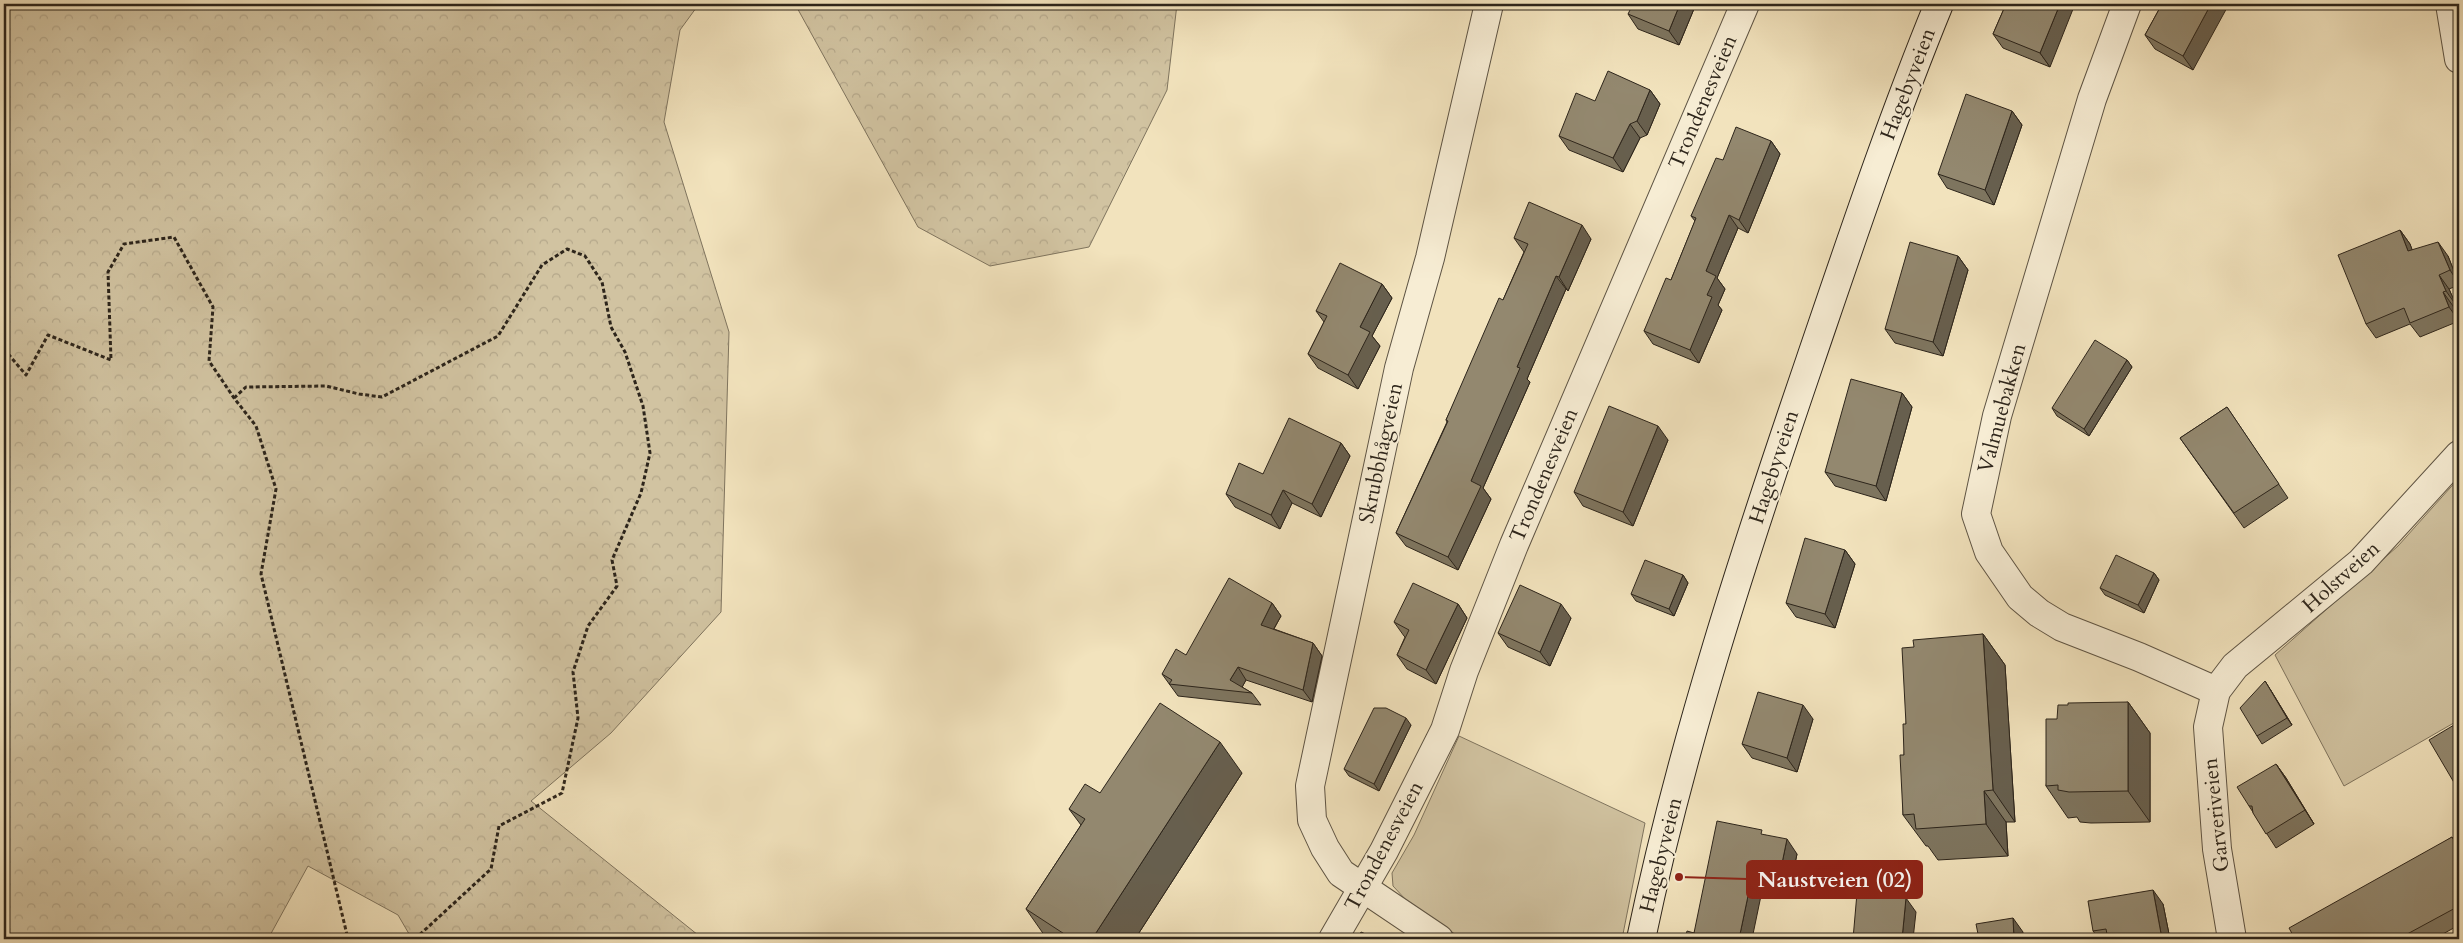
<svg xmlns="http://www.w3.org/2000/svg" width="2463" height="943" font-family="Cardo,serif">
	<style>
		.green { fill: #d1c3a1; stroke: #7f745e }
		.forest { fill: url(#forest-crowns); stroke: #7f745e }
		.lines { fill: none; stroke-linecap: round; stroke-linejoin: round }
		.minor-casing { stroke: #5e5444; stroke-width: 30 }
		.secondary-casing { stroke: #2d251b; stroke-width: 30 }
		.path { stroke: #2d251b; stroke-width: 3; stroke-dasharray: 4 2.5; stroke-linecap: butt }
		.minor { stroke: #f7edd4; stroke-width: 28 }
		.secondary { stroke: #f7edd4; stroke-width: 28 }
		.wall { fill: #7e755f; stroke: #2d251b }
		.shaded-wall { fill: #675f4e; stroke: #2d251b }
		.building { fill: #93886f; stroke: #2d251b }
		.labels { text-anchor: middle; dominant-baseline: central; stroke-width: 4; stroke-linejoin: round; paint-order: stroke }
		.street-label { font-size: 21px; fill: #2d251b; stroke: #f7edd4 }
		.leader { fill: none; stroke: #8f2418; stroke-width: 2 }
		.callout-dot { fill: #8f2418; stroke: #f7edd4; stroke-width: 2 }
		.callout { fill: #8f2418; stroke: #8f2418; stroke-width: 2 }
		.callout-label { font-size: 22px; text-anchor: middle; font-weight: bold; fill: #fff }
	</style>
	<defs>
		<pattern id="forest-crowns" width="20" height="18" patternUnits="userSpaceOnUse" patternTransform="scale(1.25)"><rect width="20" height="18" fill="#d1c3a1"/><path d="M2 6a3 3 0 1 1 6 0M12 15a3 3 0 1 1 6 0" fill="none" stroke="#b4a78a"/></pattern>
	</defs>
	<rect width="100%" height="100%" fill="#f2e3bd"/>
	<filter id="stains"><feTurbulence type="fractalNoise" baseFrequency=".004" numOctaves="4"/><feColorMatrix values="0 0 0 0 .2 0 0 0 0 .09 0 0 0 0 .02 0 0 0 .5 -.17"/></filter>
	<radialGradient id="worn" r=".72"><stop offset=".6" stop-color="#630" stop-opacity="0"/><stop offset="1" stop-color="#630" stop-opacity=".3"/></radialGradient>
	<g class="green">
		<polygon points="2459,478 2459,720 2344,786 2275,655 2398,546"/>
		<polygon points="1459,736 1645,823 1622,939 1462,939 1406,900 1393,886 1392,873 1414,835"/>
	</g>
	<g class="forest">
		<polygon points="4,4 699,4 680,30 664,122 729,332 721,612 611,733 531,801 703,939 412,939 398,915 308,866 268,939 4,939"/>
		<polygon points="795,4 1177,4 1167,90 1089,247 990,266 918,227"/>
	</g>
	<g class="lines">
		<g class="minor-casing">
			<g id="minor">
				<polyline points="2127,4 2092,99 1997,416 1976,514 1989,552 2020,597 2039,613 2062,627 2139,657 2216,691"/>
				<polyline points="2450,4 2459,59"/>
				<polyline points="1333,939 1384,851 1445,730 1464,671 1514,545 1745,4"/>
				<polyline points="1439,939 1341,873 1325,848 1312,820 1310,786 1399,368 1430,258 1489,4"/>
				<polyline points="2232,939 2217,849 2208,727 2216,691 2235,666 2361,562 2459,455"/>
			</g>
		</g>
		<g class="secondary-casing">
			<path id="secondary" d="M1641,939c41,-196 104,-388 169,-578 41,-120 81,-240 129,-357"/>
		</g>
		<g class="path">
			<polyline points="4,349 26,375 48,335 111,360 108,272 124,244 174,237 213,307 209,361 234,398 256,426 276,489 261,574 348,939"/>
			<polyline points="234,398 246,387 326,386 359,394 382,397 498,336 542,265 567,249 585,256 602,282 611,327 625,352 643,406 650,453 641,493 612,560 617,586 588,626 573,672 578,718 562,793 499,826 491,869 415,939"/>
		</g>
		<use href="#minor" class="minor"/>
		<use href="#secondary" class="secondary"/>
	</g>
	<g class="wall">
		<polygon points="1696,4 1679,45 1638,29 1628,14"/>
		<polygon points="2006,4 2050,67 2003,48 1993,34"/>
		<polygon points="2162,4 2193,70 2155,49 2145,35"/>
		<polygon points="1650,90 1660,104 1647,135 1640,138 1623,172 1569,150 1559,136 1595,101"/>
		<polygon points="2012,111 2022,125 1994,205 1947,188 1938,174"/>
		<polygon points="1771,141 1780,154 1748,233 1738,228 1717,278 1725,289 1718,305 1722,310 1699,363 1653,344 1644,331 1671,280 1695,221 1691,216 1723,160"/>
		<polygon points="2400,230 2410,244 2412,250 2448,256 2459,284 2459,285 2449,289 2456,305 2453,306 2459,321 2420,337 2410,324 2376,338 2366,324"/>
		<polygon points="1514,238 1591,239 1568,291 1566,289 1527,379 1530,382 1483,488 1491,499 1458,570 1406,546 1396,533 1447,422 1446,420 1503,300 1524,252"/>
		<polygon points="1958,256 1968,270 1943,356 1895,343 1885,329"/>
		<polygon points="1382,284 1392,298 1372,336 1380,346 1358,389 1318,368 1308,354 1324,322 1316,311"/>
		<polygon points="2127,360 2132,367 2089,436 2057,416 2052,408"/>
		<polygon points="1902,393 1912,407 1886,501 1835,486 1825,472"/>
		<polygon points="2227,407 2288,498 2244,528 2180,438"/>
		<polygon points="1668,440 1633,526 1583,506 1574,492"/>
		<polygon points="1341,443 1350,456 1321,517 1292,503 1280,529 1235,507 1226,494 1263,474"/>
		<polygon points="1845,550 1855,564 1835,628 1796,617 1786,603"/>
		<polygon points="2154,573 2159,580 2144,613 2105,595 2100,588"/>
		<polygon points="1683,575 1688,583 1674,616 1636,601 1631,594"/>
		<polygon points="1272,603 1281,616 1274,629 1313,643 1322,656 1312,702 1246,680 1242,687 1252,693 1261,705 1178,696 1162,674 1186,655"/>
		<polygon points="1458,604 1467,618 1436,684 1407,669 1397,655 1405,637 1404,636 1394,622"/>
		<polygon points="1571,618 1550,666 1508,647 1498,633"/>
		<polygon points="1983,634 2005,665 2015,822 2006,822 2008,856 1938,860 1928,846 1926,846 1903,815 1904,755 1906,724 1914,647"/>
		<polygon points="2270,689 2292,725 2262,744 2257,736"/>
		<polygon points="2128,702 2150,733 2150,822 2091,823 2080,822 2077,817 2068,818 2046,786 2057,719"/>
		<polygon points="1813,719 1797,772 1752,758 1742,744"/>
		<polygon points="1411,725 1379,791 1349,776 1344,769"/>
		<polygon points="2276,764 2286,778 2314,824 2276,848 2249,806"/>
		<polygon points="1242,773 1135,939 1047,939 1026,909 1081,825 1069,809 1100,793"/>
		<polygon points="1765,835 1797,854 1789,892 1763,886 1685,939 1694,933"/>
		<polygon points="2452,837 2459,847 2459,925 2434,939 2295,939"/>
		<polygon points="2163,904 2170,939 2099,939 2093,931"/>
	</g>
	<g class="shaded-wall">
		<polygon points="1680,4 1696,4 1679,45 1669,31"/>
		<polygon points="2060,4 2075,4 2050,67 2040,53"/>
		<polygon points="2211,4 2229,4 2193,70 2183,56"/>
		<polygon points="1650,90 1660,104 1647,135 1637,121"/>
		<polygon points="2012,111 2022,125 1994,205 1985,190"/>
		<polygon points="1630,124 1640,138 1623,172 1613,158"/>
		<polygon points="1771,141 1780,154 1748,233 1739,220"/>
		<polygon points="1729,215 1738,228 1717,278 1725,289 1718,305 1722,310 1699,363 1690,350 1707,295 1706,271"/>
		<polygon points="1582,225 1591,239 1568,291 1559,277"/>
		<polygon points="2400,230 2410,244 2418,265 2408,251"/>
		<polygon points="2438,242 2448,256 2459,284 2450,270"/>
		<polygon points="1958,256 1968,270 1943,356 1933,342"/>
		<polygon points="2439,275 2449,289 2456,305 2446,291"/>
		<polygon points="1556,276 1566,289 1527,379 1530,382 1483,488 1491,499 1458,570 1448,557 1471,481 1517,367"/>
		<polygon points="1382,284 1392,298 1372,336 1380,346 1358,389 1348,375 1360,327"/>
		<polygon points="2443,292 2453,306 2459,321 2449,307"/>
		<polygon points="2127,360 2132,367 2089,436 2084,429"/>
		<polygon points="1902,393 1912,407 1886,501 1876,486"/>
		<polygon points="1658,426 1668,440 1633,526 1623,512"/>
		<polygon points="1341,443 1350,456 1321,517 1312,504"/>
		<polygon points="1283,490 1292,503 1280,529 1271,515"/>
		<polygon points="1845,550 1855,564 1835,628 1825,614"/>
		<polygon points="2154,573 2159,580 2144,613 2138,605"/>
		<polygon points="1683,575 1688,583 1674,616 1669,609"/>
		<polygon points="1272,603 1281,616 1269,637 1261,625"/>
		<polygon points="1458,604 1467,618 1436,684 1426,670"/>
		<polygon points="1561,604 1571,618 1550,666 1540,652"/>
		<polygon points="1983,634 2005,665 2015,822 1993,790"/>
		<polygon points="1313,643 1322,656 1312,702 1303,690"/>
		<polygon points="1238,667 1246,680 1240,691 1230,680"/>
		<polygon points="2265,681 2270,689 2292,725 2287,718"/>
		<polygon points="2128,702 2150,733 2150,822 2128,791"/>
		<polygon points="1803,705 1813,719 1797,772 1787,758"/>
		<polygon points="1406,718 1411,725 1379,791 1374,784"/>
		<polygon points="1220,742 1242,773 1135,939 1092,939"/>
		<polygon points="2276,764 2286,778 2314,824 2305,810"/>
		<polygon points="1984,791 2006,822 2008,856 1986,824"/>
		<polygon points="1787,839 1797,854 1789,892 1779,878"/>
		<polygon points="1753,872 1763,886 1752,939 1739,939"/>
		<polygon points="2153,890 2163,904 2170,939 2162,939"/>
		<polygon points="1906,898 1916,912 1913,939 1902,939"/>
		<polygon points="2013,918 2023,932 2023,939 2014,939"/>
	</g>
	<g class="building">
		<polygon points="1633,4 1680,4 1669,31 1628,14"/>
		<polygon points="2006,4 2060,4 2040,53 1993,34"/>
		<polygon points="2162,4 2211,4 2183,56 2145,35"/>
		<polygon points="1608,71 1650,90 1637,121 1630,124 1613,158 1559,136 1576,93 1595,101"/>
		<polygon points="1966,94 2012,111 1985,190 1938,174"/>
		<polygon points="1736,127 1771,141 1739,220 1729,215 1706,271 1716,276 1707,295 1712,297 1690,350 1644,331 1666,278 1671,280 1696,218 1691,216 1716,158 1723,160"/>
		<polygon points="1529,202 1582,225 1559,277 1556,276 1517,367 1520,368 1471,481 1481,486 1448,557 1396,533 1448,421 1446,420 1499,298 1503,300 1528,244 1514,238"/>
		<polygon points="2400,230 2408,251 2438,242 2450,270 2439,275 2446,291 2443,292 2449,307 2410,323 2404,308 2366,324 2338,255"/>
		<polygon points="1910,242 1958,256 1933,342 1885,329"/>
		<polygon points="1340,263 1382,284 1360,327 1370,332 1348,375 1308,354 1327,316 1316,311"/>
		<polygon points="2095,340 2127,360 2084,429 2052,408"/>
		<polygon points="1851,379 1902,393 1876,486 1825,472"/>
		<polygon points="1609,406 1658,426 1623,512 1574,492"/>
		<polygon points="2227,407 2279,484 2234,513 2180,438"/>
		<polygon points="1289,418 1341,443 1312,504 1283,490 1271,515 1226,494 1239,463 1263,474"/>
		<polygon points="1805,538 1845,550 1825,614 1786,603"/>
		<polygon points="2116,555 2154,573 2138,605 2100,588"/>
		<polygon points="1645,560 1683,575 1669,609 1631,594"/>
		<polygon points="1229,578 1272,603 1261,625 1313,643 1303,690 1238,667 1230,680 1252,693 1169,684 1172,680 1162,674 1176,649 1186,655"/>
		<polygon points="1413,583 1458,604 1426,670 1397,655 1409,630 1394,622"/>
		<polygon points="1520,585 1561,604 1540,652 1498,633"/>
		<polygon points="1983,634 1993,790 1984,791 1986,824 1916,829 1914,814 1903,815 1900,755 1904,755 1903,724 1906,724 1902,648 1914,647 1913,640"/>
		<polygon points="2265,681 2287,718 2257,736 2240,708"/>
		<polygon points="1758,692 1803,705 1787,758 1742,744"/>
		<polygon points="2128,702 2128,791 2069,792 2058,790 2058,785 2046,786 2046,719 2057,719 2058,705 2068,705 2068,703"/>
		<polygon points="1160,703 1220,742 1092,939 1072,939 1026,909 1085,819 1069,809 1085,784 1100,793"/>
		<polygon points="1374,708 1386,708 1406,718 1374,784 1344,769"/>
		<polygon points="2459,722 2459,791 2429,740"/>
		<polygon points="2276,764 2305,810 2266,834 2253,813 2252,806 2249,806 2237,787"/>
		<polygon points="1717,821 1762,830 1761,834 1787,839 1779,878 1753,872 1739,939 1685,939 1687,931 1694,933"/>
		<polygon points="2452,837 2459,849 2459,906 2398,939 2295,939 2289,928"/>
		<polygon points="2153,890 2162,939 2108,939 2106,929 2093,931 2088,901"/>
		<polygon points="1857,893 1906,898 1902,939 1853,939"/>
		<polygon points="2013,918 2014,939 1979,939 1976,924"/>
		<polygon points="1361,932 1377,939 1358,939"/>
	</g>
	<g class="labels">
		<g class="street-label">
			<text transform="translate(1908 84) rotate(-69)">Hagebyveien</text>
			<text transform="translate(1703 102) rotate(-67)">Trondenesveien</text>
			<text transform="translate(2002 408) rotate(-75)">Valmuebakken</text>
			<text transform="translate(1381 453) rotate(-78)">Skrubbhågveien</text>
			<text transform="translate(1774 467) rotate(-72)">Hagebyveien</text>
			<text transform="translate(1544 475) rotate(-67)">Trondenesveien</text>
			<text transform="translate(2341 577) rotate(-42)">Holstveien</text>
			<text transform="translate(2216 815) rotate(-96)">Garveriveien</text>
			<text transform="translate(1384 846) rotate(-62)">Trondenesveien</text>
			<text transform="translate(1661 855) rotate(-76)">Hagebyveien</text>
		</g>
	</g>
	<path class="leader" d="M1679 877L1747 879"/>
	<circle class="callout-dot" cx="1679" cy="877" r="5"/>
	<rect class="callout" x="1747" y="861" width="175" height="37" rx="5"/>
	<g class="callout-label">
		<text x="1835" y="887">Naustveien (02)</text>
	</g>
	<rect width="2463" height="943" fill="none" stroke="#f2e3bd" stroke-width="20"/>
	<rect x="5" y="5" width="2453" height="933" fill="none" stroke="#2d251b" stroke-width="2.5"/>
	<rect x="10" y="10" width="2443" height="923" fill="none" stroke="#2d251b"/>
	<rect width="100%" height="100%" filter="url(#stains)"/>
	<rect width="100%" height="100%" fill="url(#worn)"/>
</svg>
